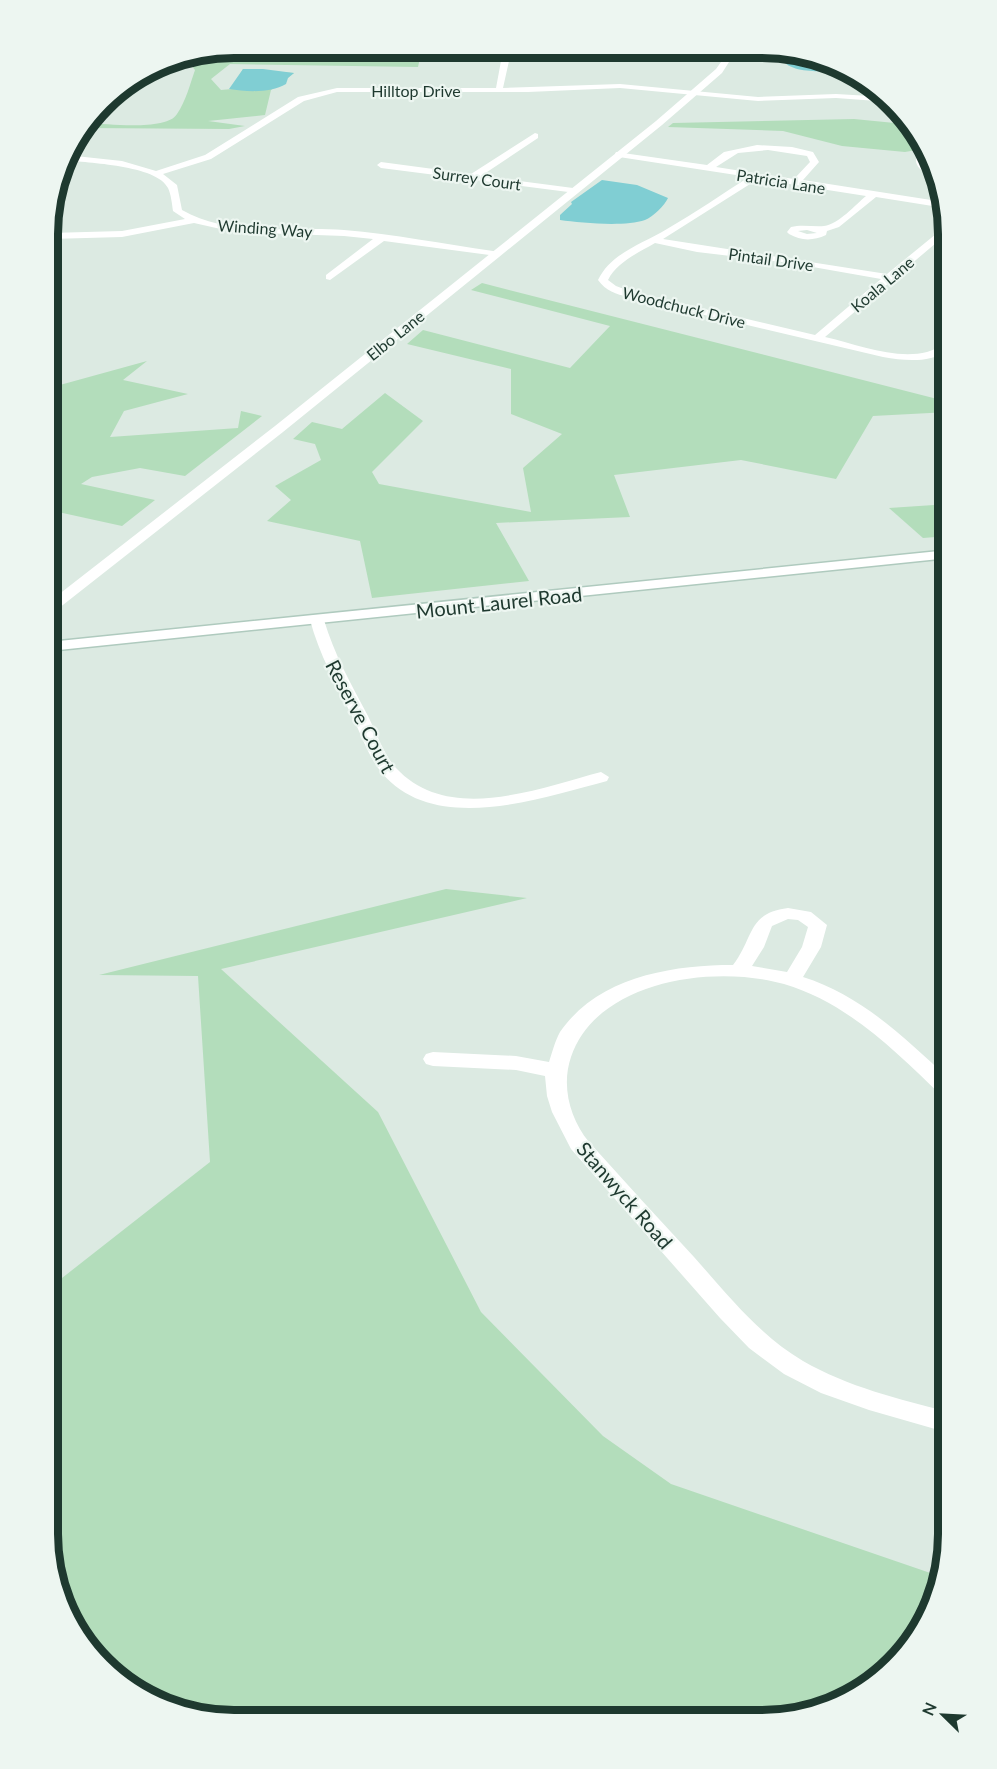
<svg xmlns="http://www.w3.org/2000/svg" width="997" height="1769" font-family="Lato,sans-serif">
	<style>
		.green { fill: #b3ddbb }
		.water { fill: #80ced3 }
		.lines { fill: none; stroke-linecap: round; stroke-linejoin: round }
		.secondary-casing { stroke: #afcabe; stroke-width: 3 }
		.minor { fill: #fff; fill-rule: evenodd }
		.tertiary { fill: #fff; fill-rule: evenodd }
		.secondary { fill: #fff; fill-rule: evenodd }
		.labels { text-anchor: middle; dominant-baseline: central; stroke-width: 4.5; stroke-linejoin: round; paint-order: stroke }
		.far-street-label { font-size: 16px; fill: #1e392f; stroke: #edf6f1 }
		.street-label { font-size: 20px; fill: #1e392f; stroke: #edf6f1 }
		.rim { fill: none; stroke: #1e392f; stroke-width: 8 }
	</style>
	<rect width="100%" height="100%" fill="#dceae2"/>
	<g class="green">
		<path d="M235,48l187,1 -4,18 -188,-3 -19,15 10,11 11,-1 11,-20 51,4 -23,17 -6,25 -57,6 37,5 -16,3 -144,-1 4,-5c19,1 78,8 88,-9 9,-13 13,-30 18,-44l-10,-12z"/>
		<polygon points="854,119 905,124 922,149 905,152 842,146 783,131 668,127 673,123"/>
		<polygon points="482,283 949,402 949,412 873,416 836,479 741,460 614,475 630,517 496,523 529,581 372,598 360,541 267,521 291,500 275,486 321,460 315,444 293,439 312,422 342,429 385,393 423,421 372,472 379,484 531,512 523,468 562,434 511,414 511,369 407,344 423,330 570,368 610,326 471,290"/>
		<polygon points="147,361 123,380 188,394 124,411 110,437 238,428 241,411 262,416 185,476 140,468 92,477 81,484 155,500 122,526 49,510 49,388"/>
		<polygon points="949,504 949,536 923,538 889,508"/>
		<polygon points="446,889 527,898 221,969 378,1112 481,1312 603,1436 671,1484 942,1577 935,1606 910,1648 866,1689 823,1711 762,1721 210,1719 163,1707 112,1675 58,1595 48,1534 48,1289 210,1162 198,976 99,975"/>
	</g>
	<g class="water">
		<path d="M785,51l14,1 38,19c-16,0 -45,3 -56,-12z"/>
		<path d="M243,69h20l31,4 -6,5 -2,6c-15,9 -39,8 -57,5z"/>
		<path d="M602,180l35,5 31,13c-3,7 -15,19 -23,22 -20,7 -64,3 -85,0v-5l12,-11 -1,-2z"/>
	</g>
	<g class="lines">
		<g class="secondary-casing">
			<polygon id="secondary" points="949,550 949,558 49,651 49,642"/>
		</g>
		<g class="minor">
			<path d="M509,50h8l-8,11 -6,27 117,-4 138,13 78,-3 51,3 4,5 -55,-4 -78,3 -138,-13 -92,4h-191l-33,9 -93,58 -48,15 14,11 5,25c49,28 108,16 162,20 50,4 99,14 149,21l4,1v4l-113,-15 -54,39 -4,-1v-4l47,-36 -29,-3 -110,-4 -40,-9 -72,14 -72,2v-6l72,-2 63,-12 -12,-8c-1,-7 -2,-17 -5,-23 -11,-23 -81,-25 -103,-28l1,-5 56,6 34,10 49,-16 93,-58 39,-9h159l5,-27z"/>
			<polygon points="535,133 538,134 538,138 481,176 573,188 578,191 576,193 381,168 377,165 381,162 471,174"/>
			<path d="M757,145l35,2 21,5 6,10 -16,18 141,22 1,6 -69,-11 -37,30 -12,4 -1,4c-13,6 -25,6 -37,-1l-2,-2 4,-5c11,-3 22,0 33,-1 15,-2 31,-21 42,-30l-108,-17 -95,60 224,35 60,-49 2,7 -124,105c31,7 70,23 102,15 8,-2 14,-7 22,-9v8c-21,12 -43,10 -66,6l-255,-60c-12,-3 -22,-6 -30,-17 13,-27 44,-36 69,-51 28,-16 55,-35 82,-52l-130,-20 -4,-3 1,-2 91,13 17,-13zM768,150l39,6 3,6 -16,17 -78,-12 22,-14zM807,230l10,3 -10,1 -9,-3zM655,243l42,9 93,11 91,16 -66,56 -183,-43 -16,-6 -8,-6c9,-18 30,-27 47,-37z"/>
			<path d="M922,152l5,5 -3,6 12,7 3,7c-10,-3 -24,-6 -23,-19z"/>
			<path d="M317,616l7,4c10,34 27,64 44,96 8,16 16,39 28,52 53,57 143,20 205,4l8,5 -2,4c-66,17 -172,55 -225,-8 -13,-15 -21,-39 -30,-57 -16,-32 -33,-62 -42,-96z"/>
			<path d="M788,908l23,4 16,13 -6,22 -18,30c58,18 102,61 146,102v19l-7,-2c-47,-45 -94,-93 -158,-112 -70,-20 -187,-4 -213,73 -10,29 -1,62 18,85 35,39 70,77 105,115 33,37 65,78 109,104 45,26 96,38 146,51v21l-80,-23 -48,-17 -37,-19 -35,-26 -29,-30 -149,-169 -19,-37 -5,-16 -2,-20 -29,-6 -83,-4 -7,-2 -3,-5 3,-5 7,-2 83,4 33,6c3,-9 6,-21 11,-30 38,-55 111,-67 173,-67 21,-27 14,-52 55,-57zM788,919l10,1 10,7 -6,20 -15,25 -35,-6 12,-19 8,-21z"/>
		</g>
		<polygon class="tertiary" points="723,51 731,51 729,62 722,73 662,125 283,432 54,612 49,613 49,602 275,426 656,121 716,69 721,62"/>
		<use href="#secondary" class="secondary"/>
	</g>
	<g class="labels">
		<g class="far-street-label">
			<text x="416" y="90">Hilltop Drive</text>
			<text transform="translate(477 178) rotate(8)">Surrey Court</text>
			<text transform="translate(781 181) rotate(9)">Patricia Lane</text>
			<text transform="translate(265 228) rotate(4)">Winding Way</text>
			<text transform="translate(771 259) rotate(8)">Pintail Drive</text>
			<text transform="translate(882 284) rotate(-40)">Koala Lane</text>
			<text transform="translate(684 307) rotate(14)">Woodchuck Drive</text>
			<text transform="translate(395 335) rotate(-39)">Elbo Lane</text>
		</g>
		<g class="street-label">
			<text transform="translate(499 602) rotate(-6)">Mount Laurel Road</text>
			<text transform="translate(361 716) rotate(62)">Reserve Court</text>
			<text transform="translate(625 1195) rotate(49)">Stanwyck Road</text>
		</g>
	</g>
	<path d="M0 0H997V1769H0ZM234 58H762A176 176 0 0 1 938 234V1534A176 176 0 0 1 762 1710H234A176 176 0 0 1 58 1534V234A176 176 0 0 1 234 58Z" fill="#edf6f1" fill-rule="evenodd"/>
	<path class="rim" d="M234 58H762A176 176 0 0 1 938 234V1534A176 176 0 0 1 762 1710H234A176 176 0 0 1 58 1534V234A176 176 0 0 1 234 58Z"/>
	<g transform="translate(943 1715) rotate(294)" stroke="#edf6f1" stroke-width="4.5" paint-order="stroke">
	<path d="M0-4.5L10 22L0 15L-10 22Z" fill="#1e392f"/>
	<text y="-9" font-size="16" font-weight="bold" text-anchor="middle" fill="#1e392f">N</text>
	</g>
</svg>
